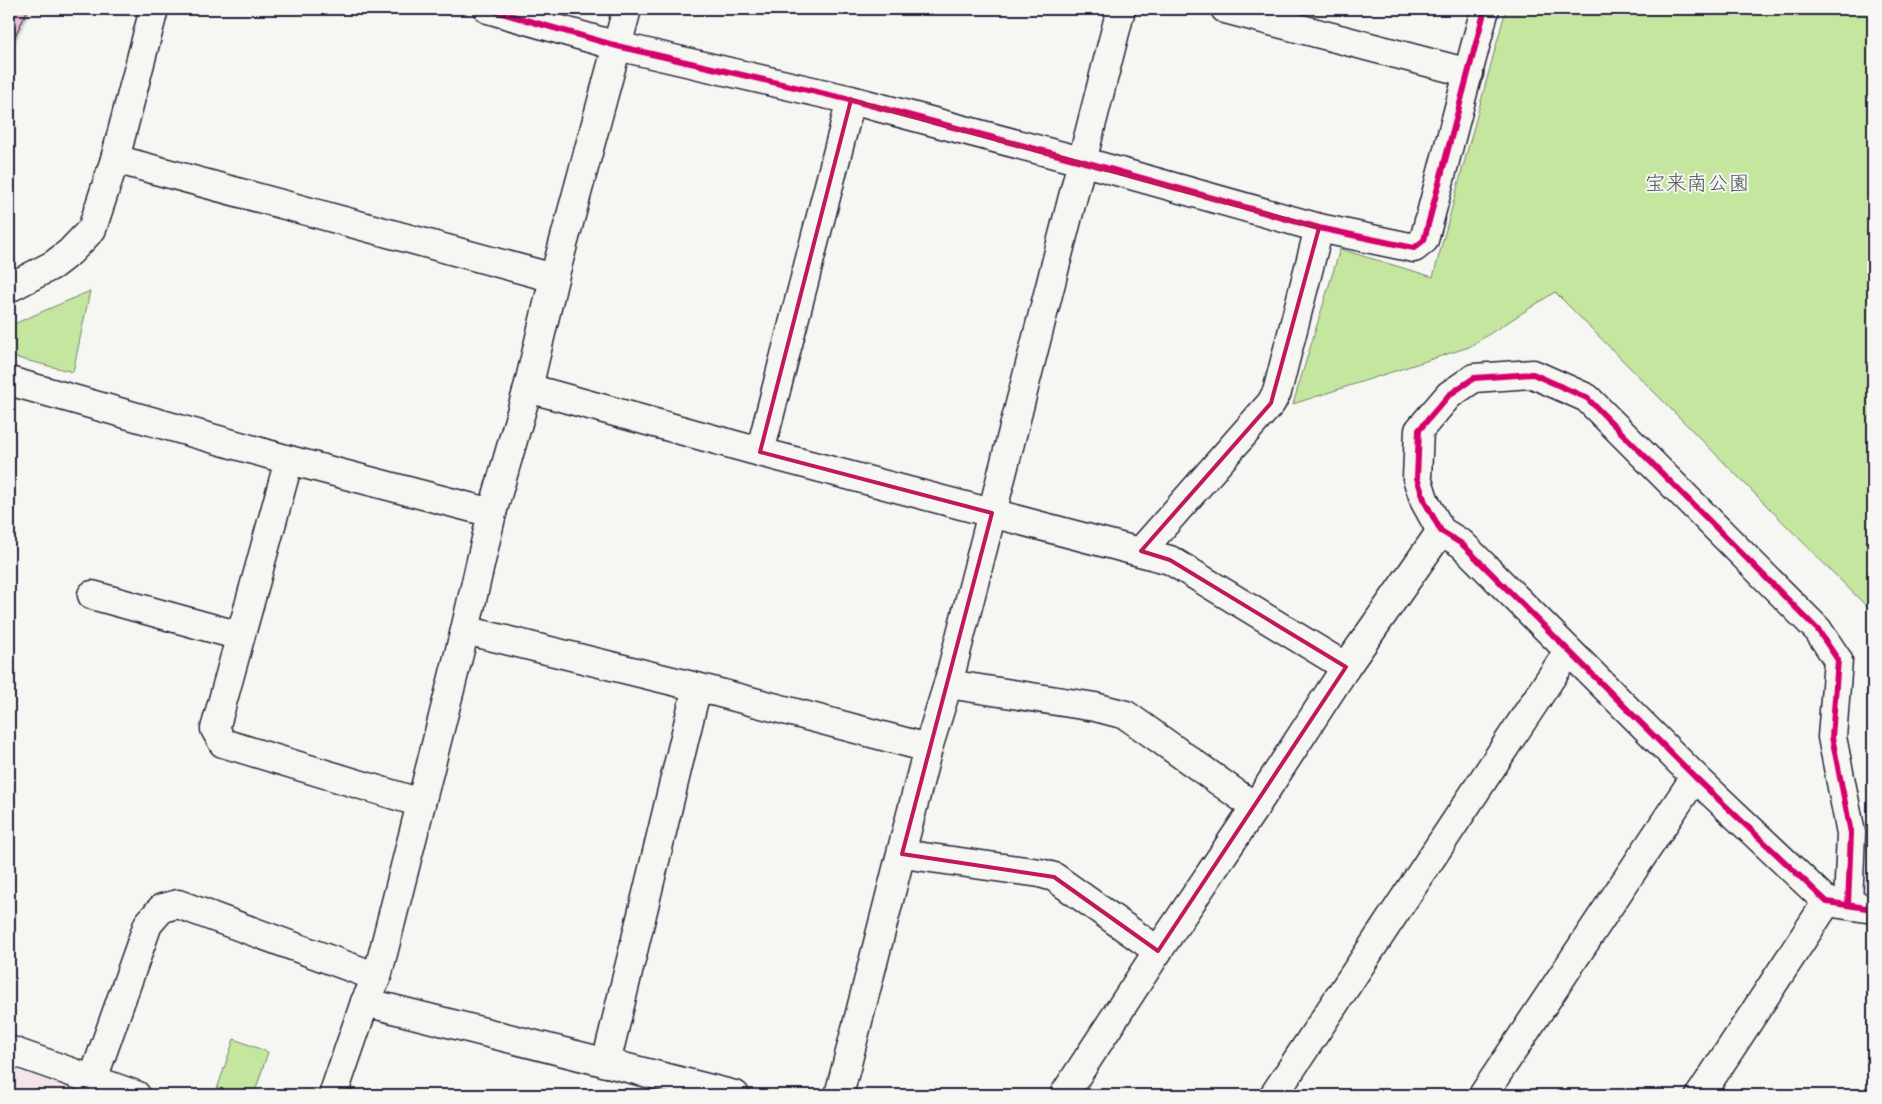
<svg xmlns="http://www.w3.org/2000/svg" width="1882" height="1104" font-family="'Indie Flower','Klee One',sans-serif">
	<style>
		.built { fill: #f5e4e8 }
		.green { fill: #c4e69f; stroke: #73846d }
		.building { fill: #f2bbd2; stroke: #22223b; filter: url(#shadow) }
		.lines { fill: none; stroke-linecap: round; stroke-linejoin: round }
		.street-casing { stroke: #22223b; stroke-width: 31 }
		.street { stroke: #f6f6f2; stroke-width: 28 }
		.cycleway-casing { stroke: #f6f6f2; stroke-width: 9 }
		.cycleway { stroke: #d6006c; stroke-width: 6 }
		.marked { fill: none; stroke: #c2185b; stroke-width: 4; stroke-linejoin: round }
		.labels { text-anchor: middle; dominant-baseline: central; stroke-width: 4; stroke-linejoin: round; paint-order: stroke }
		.park-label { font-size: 21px; fill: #4a5354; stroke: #f6f6f2 }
	</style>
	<defs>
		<filter id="shadow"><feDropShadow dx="4.5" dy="-4.5" stdDeviation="1" flood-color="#0004"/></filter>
	</defs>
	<rect width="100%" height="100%" fill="#f6f6f2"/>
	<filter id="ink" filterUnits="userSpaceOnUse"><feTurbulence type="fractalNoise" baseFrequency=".02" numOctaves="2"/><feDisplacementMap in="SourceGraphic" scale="10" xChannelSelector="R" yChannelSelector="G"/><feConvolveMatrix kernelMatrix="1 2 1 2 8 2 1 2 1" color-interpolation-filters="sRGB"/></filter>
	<g filter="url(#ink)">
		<polygon class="built" points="9,1067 87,1095 9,1095"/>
		<g class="green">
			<polygon points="1506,9 1873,9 1873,613 1555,292 1469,347 1293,404 1340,249 1433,277"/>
			<polygon points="90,291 73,372 9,356 9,326"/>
			<polygon points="234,1039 268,1052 254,1095 215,1095"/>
		</g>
		<polygon class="building" points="9,9 28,9 9,48"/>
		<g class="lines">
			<g class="street-casing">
				<g id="street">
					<polyline points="488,9 617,46 851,100 1081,161 1319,228 1414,248 1424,240 1485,9"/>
					<polyline points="1225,9 1469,73"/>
					<polyline points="115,159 554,278"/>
					<polyline points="9,288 53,265 70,252 92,229 115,159 154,9"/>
					<polyline points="9,381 289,460 492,513"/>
					<polyline points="528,388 760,452 1170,560 1346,667"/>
					<polyline points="760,452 851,100"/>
					<polyline points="289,460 215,729 223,743 421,803"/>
					<polyline points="1141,551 1271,403 1277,392 1319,228"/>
					<polyline points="92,595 240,636"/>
					<polyline points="465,630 697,687 928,748"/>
					<polyline points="948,684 1095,707 1126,715 1255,807"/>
					<polyline points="902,854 1040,873 1054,877 1158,951"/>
					<polyline points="1848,905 1851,833 1832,737 1838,660 1818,630 1587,398 1533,374 1474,378 1449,395 1419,430 1417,478 1425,502 1441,531 1462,544 1695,777 1827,902 1873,909"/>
					<polyline points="365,1002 735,1095"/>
					<polyline points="9,1050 136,1095"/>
					<polyline points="606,1063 697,687"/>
					<polyline points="93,1079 148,924 162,908 178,904 377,977"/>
					<polyline points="333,1095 365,1002 377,977 465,630 492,513 528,388 554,278 627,9"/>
					<polyline points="839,1095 928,748 948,684 992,513 1121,9"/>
					<polyline points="1064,1095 1158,951 1255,807 1346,667 1441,531"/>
					<polyline points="1274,1095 1568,652"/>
					<polyline points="1483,1095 1695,777"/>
					<polyline points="1700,1095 1827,902"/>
				</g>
			</g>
			<use href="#street" class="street"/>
			<g class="cycleway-casing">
				<g id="cycleway">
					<polyline points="488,9 617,46 851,100 1081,161 1319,228 1414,248 1424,240 1485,9"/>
					<polyline points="1848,905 1851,833 1832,737 1838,660 1818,630 1587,398 1533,374 1474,378 1449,395 1419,430 1417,478 1425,502 1441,531 1462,544 1695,777 1827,902 1873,909"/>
				</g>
			</g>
			<use href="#cycleway" class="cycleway"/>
		</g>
	</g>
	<path class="marked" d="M851,100l468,128 -48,175 -130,148 29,9 176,107 -188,284 -104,-74 -152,-23 90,-341 -232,-61z"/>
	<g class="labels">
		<g class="park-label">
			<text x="1697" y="185">宝来南公園</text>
		</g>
	</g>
	<rect width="1882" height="1104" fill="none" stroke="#f6f6f2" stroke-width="30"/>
	<rect x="15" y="15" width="1852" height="1074" fill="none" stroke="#22223b" stroke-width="2" filter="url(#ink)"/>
</svg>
